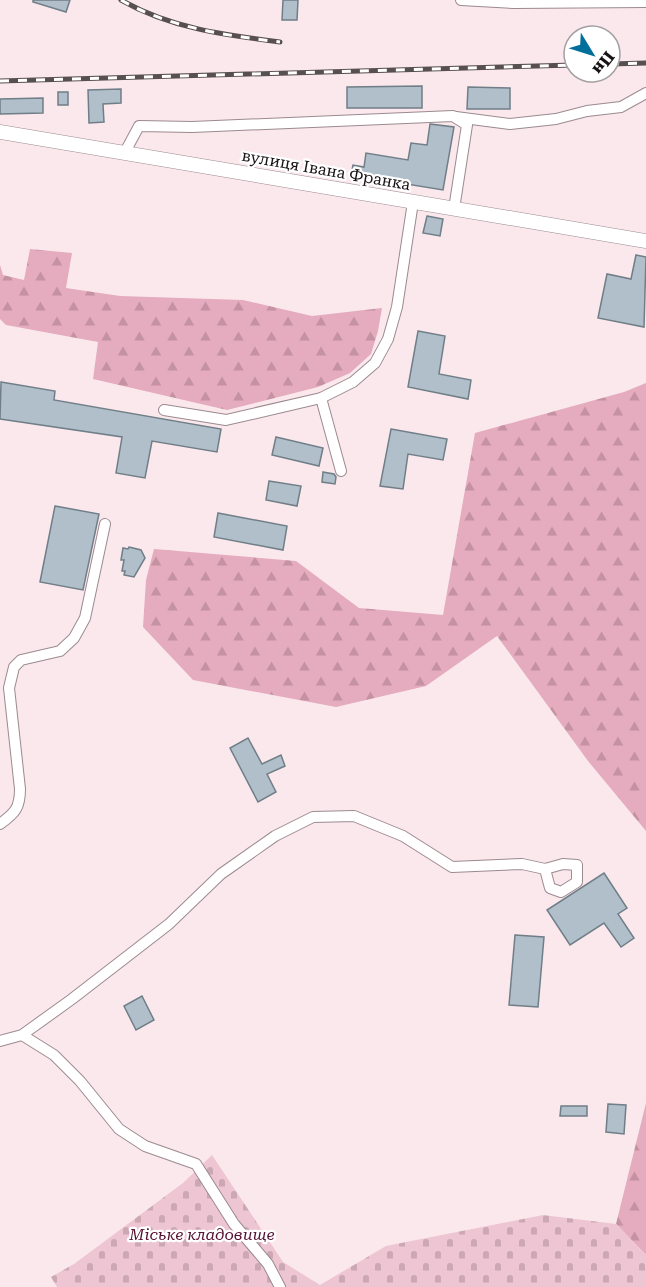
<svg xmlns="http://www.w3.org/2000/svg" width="646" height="1287" font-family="'Roboto Serif',serif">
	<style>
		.forest { fill: url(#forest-firs) }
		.cemetery { fill: url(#cemetery-stones) }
		.building { fill: #b0bfc9; stroke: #707e87; stroke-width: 1.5 }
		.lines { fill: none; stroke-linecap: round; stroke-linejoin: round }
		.minor-casing { stroke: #9b8a8f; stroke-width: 12 }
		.major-casing { stroke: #9b8a8f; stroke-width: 15 }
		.minor { stroke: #fff; stroke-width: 10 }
		.major { stroke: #fff; stroke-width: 14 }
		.rail-casing { stroke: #584f51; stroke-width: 5 }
		.rail { stroke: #fff; stroke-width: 3; stroke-dasharray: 9; stroke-linecap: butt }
		.labels { text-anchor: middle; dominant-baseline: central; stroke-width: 4.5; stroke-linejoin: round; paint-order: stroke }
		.street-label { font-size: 16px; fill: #181214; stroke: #fff }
		.park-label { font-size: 16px; font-style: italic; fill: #551130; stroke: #fff }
	</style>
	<defs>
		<pattern id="forest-firs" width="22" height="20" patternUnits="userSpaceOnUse" patternTransform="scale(1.5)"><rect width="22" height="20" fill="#e5abbe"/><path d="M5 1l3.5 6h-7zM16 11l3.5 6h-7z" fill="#c492a2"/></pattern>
		<pattern id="cemetery-stones" width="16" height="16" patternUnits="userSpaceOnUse" patternTransform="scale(1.5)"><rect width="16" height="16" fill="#eec5d2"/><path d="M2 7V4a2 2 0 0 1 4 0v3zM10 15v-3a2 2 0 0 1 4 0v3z" fill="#cba8b3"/></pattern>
	</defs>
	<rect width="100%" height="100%" fill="#fae8ed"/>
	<g class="forest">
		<polygon points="30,249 72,253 66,288 120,296 243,300 312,316 382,308 378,331 371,354 350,373 318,387 227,410 93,379 98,342 6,325 0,319 0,265 3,275 24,280"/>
		<polygon points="646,383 646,831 588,761 497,636 426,686 336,707 193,680 143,627 146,580 154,549 296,561 359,608 443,615 475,433 624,392"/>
		<polygon points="646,1103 646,1255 616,1224"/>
	</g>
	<polygon class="cemetery" points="212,1155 283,1262 320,1285 386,1246 543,1215 616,1224 646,1255 646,1287 57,1287 51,1277 74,1264 183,1183"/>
	<g class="building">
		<polygon points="33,0 70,0 66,12 33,2"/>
		<polygon points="283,0 298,0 297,20 282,20"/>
		<polygon points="422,86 422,108 347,108 347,87"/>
		<polygon points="468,87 510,88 510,109 467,109"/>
		<polygon points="121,89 121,103 103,104 104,122 89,123 88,90"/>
		<rect x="58" y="92" width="10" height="13"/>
		<polygon points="43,98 43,113 0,114 0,99"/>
		<polygon points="430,124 454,127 443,190 351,175 353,165 364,167 366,153 408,160 411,143 427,145"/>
		<polygon points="427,216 443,219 440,236 423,233"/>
		<polygon points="636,255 646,257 644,327 598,318 607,274 631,279"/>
		<polygon points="418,331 445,336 439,374 471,380 468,399 408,387"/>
		<polygon points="1,382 55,391 54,400 221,429 217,452 152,441 145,478 116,473 122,437 0,419"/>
		<polygon points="391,429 447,439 443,460 408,454 403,489 380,486"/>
		<polygon points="276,437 323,448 319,466 272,455"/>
		<polygon points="323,472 334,474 336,477 335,484 322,482"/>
		<polygon points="269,481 301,486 297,506 266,500"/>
		<polygon points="55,506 99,514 83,590 40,582"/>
		<polygon points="218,513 287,526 283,550 214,537"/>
		<polygon points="129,547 141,550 145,558 134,577 124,575 125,571 122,571 124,560 121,560 123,548 128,549"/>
		<polygon points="248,738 262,764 281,755 285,766 267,774 276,792 258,802 230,748"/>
		<polygon points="604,873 627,908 618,914 634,938 621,947 604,923 570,945 547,910"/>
		<polygon points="515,935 544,937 538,1007 509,1005"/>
		<polygon points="142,996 154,1020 136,1030 124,1006"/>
		<polygon points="608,1104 626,1105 624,1134 606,1132"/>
		<polygon points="561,1106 587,1106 587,1116 560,1116"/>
	</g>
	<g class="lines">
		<g class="minor-casing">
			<g id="minor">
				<polyline points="461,0 513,3 646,2"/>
				<polyline points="456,117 510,124 556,119 587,111 621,107 646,93"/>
				<polyline points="125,152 139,126 192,127 453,116 467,125 454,209"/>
				<polyline points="321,398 341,471"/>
				<polyline points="164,410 226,420 321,398 353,382 375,363 388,339 397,307 413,202"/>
				<path d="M0,824c15,-11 20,-16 20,-35l-11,-101 5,-21 7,-7 39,-9 14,-13 11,-20 20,-94"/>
				<polyline points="22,1035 54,1055 80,1081 119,1129 145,1146 196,1164 234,1224 268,1264 280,1287"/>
				<polyline points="0,1041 22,1035 72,999 169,924 221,874 275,836 313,817 354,816 403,836 452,867 522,864 545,869 563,864 577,865 577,882 561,892 550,888 545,869"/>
			</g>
		</g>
		<g class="major-casing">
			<polyline id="major" points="0,132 646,241"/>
		</g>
		<use href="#minor" class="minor"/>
		<use href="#major" class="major"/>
		<g class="rail-casing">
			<g id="rail">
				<path d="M121,0c49,28 103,35 159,42"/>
				<polyline points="610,64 646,63"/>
				<polyline points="0,81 574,65"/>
			</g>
		</g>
		<use href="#rail" class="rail"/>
	</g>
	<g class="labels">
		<g class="street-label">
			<text transform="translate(326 170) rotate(10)">вулиця Івана Франка</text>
		</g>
		<g class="park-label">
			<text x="202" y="1234">Міське кладовище</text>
		</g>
	</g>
	<g transform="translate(592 54) rotate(128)"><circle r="28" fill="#ffffff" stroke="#a3a0a1" stroke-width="1.5"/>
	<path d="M0-4.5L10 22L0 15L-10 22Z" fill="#016f9b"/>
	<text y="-9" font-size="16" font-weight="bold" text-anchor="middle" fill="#181214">Пн</text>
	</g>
</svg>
